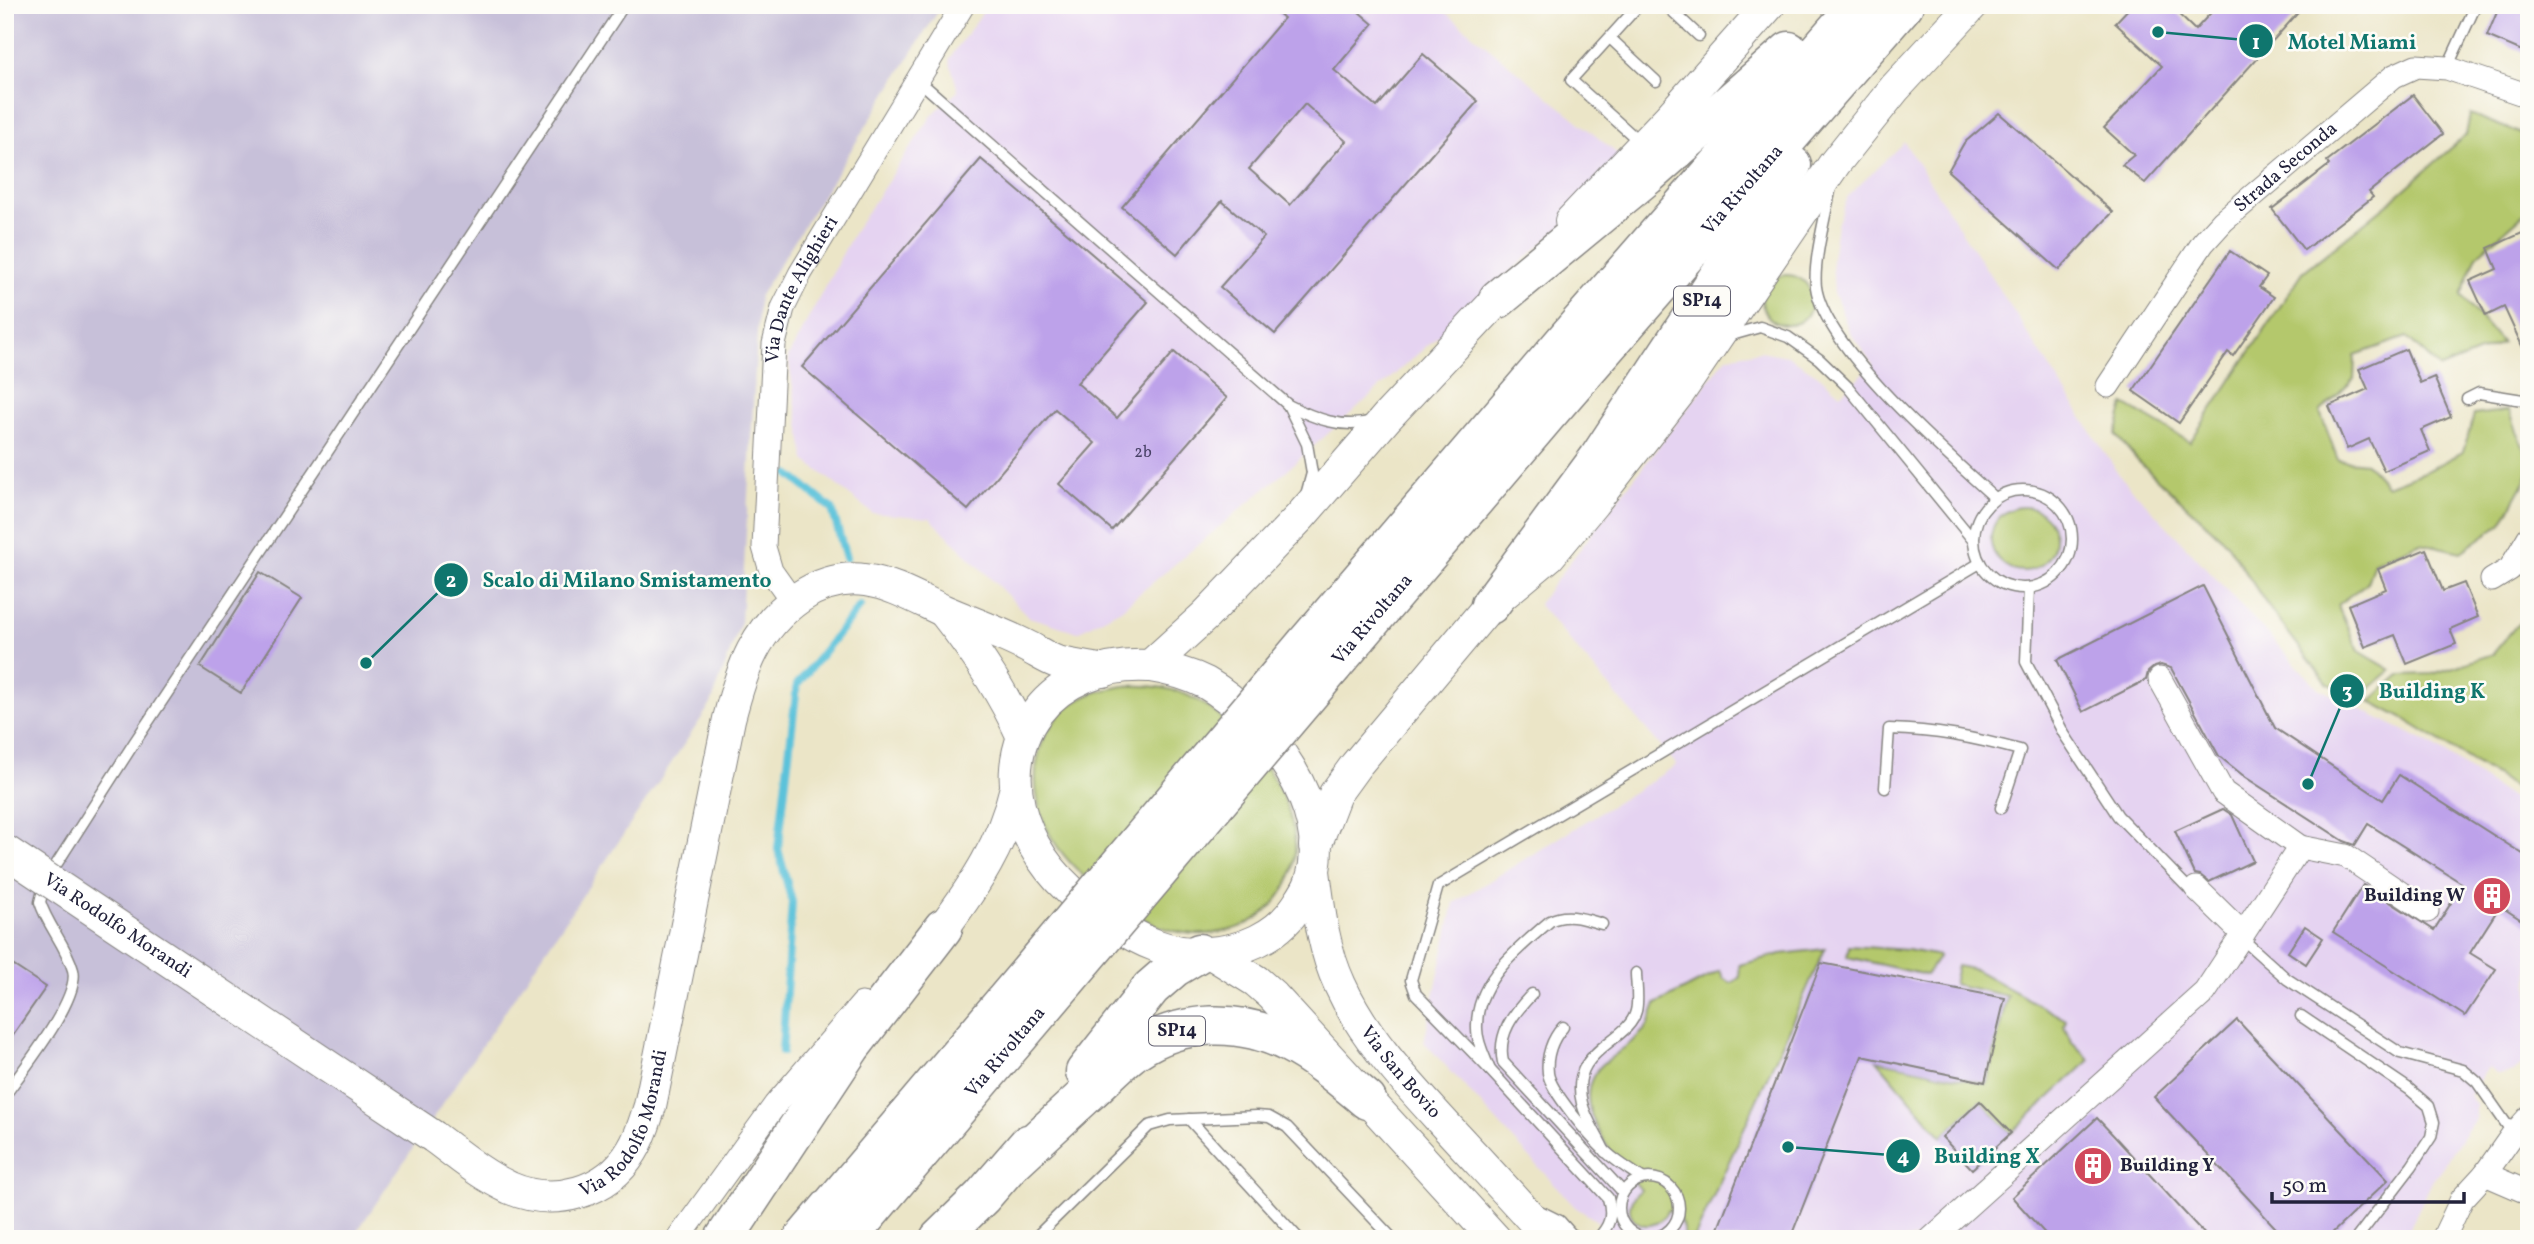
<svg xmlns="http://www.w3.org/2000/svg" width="2534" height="1244" font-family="Vollkorn,serif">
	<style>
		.built { fill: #e5d3f1 }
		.industrial { fill: #c7c0d9 }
		.green { fill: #b4c86c; stroke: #6b7554; stroke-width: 2 }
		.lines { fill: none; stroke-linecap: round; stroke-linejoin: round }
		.stream { stroke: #5cc2da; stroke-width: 8 }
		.building { fill: #bda2ea; fill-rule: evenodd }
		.lane-casing { stroke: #868481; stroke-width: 13 }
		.street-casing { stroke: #868481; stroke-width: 25 }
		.secondary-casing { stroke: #868481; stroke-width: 34 }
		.highway-casing { stroke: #868481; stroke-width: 41 }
		.lane { stroke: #fff; stroke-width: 10 }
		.street { stroke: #fff; stroke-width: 23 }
		.secondary { stroke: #fff; stroke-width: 32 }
		.highway { stroke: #fff; stroke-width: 38 }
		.secondary-bridge-casing { stroke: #868481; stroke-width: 34; stroke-linecap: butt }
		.highway-bridge-casing { stroke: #868481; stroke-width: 41; stroke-linecap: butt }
		.secondary-bridge { stroke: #fff; stroke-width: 32 }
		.highway-bridge { stroke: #fff; stroke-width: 38 }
		.labels { text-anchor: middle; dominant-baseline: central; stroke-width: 5; stroke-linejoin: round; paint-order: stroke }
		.number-label { font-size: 16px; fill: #494267 }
		.shield { fill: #fdfcf7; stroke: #646373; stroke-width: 2 }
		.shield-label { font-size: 18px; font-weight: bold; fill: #22223b }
		.street-label { font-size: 19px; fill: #22223b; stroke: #fdfcf7 }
		.poi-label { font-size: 19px; font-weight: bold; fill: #22223b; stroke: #fdfcf7; text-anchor: end }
		.leader { fill: none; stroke: #0f766e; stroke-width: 2.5 }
		.callout-dot { fill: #0f766e; stroke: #fdfcf7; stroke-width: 2.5 }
		.mark-label { font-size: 21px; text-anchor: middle; font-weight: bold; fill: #fff }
		.callout-label { font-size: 21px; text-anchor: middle; font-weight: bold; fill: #0f766e; stroke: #fdfcf7; stroke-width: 5; stroke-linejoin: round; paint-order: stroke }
	</style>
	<rect width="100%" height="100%" fill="#fdfcf7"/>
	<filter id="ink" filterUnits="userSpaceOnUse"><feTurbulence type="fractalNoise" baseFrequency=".0143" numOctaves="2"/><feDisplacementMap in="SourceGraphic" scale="14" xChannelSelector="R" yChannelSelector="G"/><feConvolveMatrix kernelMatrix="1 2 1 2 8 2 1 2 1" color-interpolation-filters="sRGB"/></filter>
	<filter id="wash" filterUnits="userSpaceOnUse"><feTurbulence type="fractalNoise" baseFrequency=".00686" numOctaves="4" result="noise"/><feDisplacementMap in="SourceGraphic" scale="28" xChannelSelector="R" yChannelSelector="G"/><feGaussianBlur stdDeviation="1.57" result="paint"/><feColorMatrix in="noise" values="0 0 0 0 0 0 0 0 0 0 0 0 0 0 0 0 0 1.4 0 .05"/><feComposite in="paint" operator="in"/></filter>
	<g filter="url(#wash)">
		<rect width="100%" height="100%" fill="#ebe5c7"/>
		<g class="built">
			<polygon points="988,5 1437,5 1631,165 1279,477 1121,609 1078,632 1029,617 930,518 872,513 805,460 788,357 854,232 933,114 958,91 949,59"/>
			<polygon points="1904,142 2120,476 2318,688 2431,744 2529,810 2529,1058 2514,1072 2498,1075 2488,1068 2483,1075 2469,1095 2476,1105 2475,1119 2432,1182 2404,1239 1611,1239 1597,1221 1575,1207 1424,1042 1454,903 1677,765 1538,604 1727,357 1760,351 1788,356 1818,375 1840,394 1873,365 1849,331 1834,292 1832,259 1837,225 1848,196"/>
		</g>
		<polygon class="industrial" points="5,5 942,5 759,297 741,622 711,704 352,1239 5,1239"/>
		<g class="green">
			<polygon points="2470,114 2529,137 2529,213 2524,214 2477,255 2461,295 2502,343 2440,368 2407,337 2355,355 2354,379 2320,412 2338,460 2366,463 2387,486 2429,470 2463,452 2474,415 2509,410 2529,462 2529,474 2502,523 2461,552 2421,543 2374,562 2367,583 2337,605 2359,651 2391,670 2362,695 2328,684 2267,605 2226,542 2138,461 2116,435 2124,404 2190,442 2303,272 2390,202 2466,135"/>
			<circle cx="1787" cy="300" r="25"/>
			<circle cx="2023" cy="539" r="32"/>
			<polygon points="2529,610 2529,796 2404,719 2370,701 2400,675 2433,674 2493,654"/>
			<path d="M1124,686c21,-1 43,0 63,9 60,28 140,132 95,198 -14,22 -35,34 -60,39 -40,8 -73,-7 -104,-29 -25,-17 -48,-36 -65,-63 -28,-45 -24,-111 26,-140 13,-8 30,-11 45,-14z"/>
			<polygon points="1849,946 1908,950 1939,956 1926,975 1847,957"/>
			<path d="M1825,949l-131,290h-11c2,-13 -4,-23 -15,-29 -17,34 -58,3 -27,-20 -25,-31 -79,-89 -38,-126 12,-10 37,-26 45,-39 3,-7 5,-14 8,-21l64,-33 3,7 9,5 8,-6 -1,-12 42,-11z"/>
			<polygon points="1957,966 1976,970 2066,1020 2064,1026 2071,1041 2090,1060 2011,1133 1980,1101 1942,1137 1877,1060 1987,1084 2007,996 1953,984"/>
		</g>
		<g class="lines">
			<g class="stream">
				<polyline points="789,474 832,509 846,558"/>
				<polyline points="782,1052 792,902 778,849 797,685 860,606"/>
			</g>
		</g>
		<g id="blocks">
			<g class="building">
				<path d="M1269,5h82l22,19 -39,46 43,37 46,-53 55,47 -203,233 -55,-47 44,-50 -42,-36 -45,53 -55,-47 162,-189zM1305,104l41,37 -56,64 -41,-36z"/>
				<polygon points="2132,5 2169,5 2195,30 2218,5 2305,5 2145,183 2122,165 2134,155 2104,128 2162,66 2115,23"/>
				<polygon points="2500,5 2529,5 2529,54 2487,36"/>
				<polygon points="2413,95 2443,134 2369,192 2373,197 2304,250 2272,209 2329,165 2327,161"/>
				<polygon points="1999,113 2113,212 2059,270 1948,171 1964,143"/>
				<polygon points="981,159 1148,302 1077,383 1117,418 1174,352 1227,398 1112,530 1059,484 1095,443 1055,409 968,510 802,367"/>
				<polygon points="2529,230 2529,361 2504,307 2486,316 2470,281 2497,269 2488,248"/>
				<polygon points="2230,251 2267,276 2259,287 2274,297 2233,356 2228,352 2179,423 2133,391"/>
				<polygon points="2406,349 2420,383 2434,377 2451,417 2421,430 2430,451 2384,471 2369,439 2347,449 2329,406 2368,389 2359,369"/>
				<polygon points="2426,549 2443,591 2464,583 2478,617 2450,629 2456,644 2407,664 2395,635 2365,647 2348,605 2386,589 2378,569"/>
				<polygon points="260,572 302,598 241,693 200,667"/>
				<polygon points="2203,586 2275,728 2383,800 2399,775 2529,858 2529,925 2500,906 2470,953 2496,969 2465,1016 2333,932 2363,885 2434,930 2463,884 2368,824 2355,845 2344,841 2245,777 2219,756 2171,668 2161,665 2154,667 2148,672 2146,680 2083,712 2057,660"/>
				<polygon points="2223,809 2232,815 2253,861 2209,882 2200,875 2195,874 2175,831"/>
				<polygon points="2305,926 2323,938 2306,964 2288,952"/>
				<polygon points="5,960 46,987 5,1046"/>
				<polygon points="1821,963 2005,998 1985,1082 1862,1056 1790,1239 1714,1239"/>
				<polygon points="2237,1020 2388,1180 2326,1239 2286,1239 2154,1097"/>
				<polygon points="1980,1101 2011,1133 1972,1169 1942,1137"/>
				<polygon points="2097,1118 2114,1136 2209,1239 2050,1239 2012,1197"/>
			</g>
		</g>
	</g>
	<g filter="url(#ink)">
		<use href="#blocks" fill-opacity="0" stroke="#868481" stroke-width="2"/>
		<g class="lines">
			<g class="lane-casing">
				<g id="lane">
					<polyline points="1639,5 1571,80 1641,143"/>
					<polyline points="1666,5 1699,36"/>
					<polyline points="1610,38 1656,81"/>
					<polyline points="2447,68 2476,5"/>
					<path d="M917,79l371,326c26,13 55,25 84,16"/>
					<path d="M1831,186c-5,28 -18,75 -15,101 9,62 132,168 179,211"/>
					<polyline points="1728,336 1760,327 1788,337 1819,359 1848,387 1973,540"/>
					<polyline points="2467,399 2479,393 2529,401"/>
					<polyline points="1288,405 1307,444 1312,473 1306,495"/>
					<circle cx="2023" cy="539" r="49"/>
					<polyline points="2029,588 2026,662 2064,734 2118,816 2194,894"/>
					<path d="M1885,788l4,-59c47,1 86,9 131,21l-19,58"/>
					<polyline points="2239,936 2287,979 2400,1053 2463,1070 2477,1082 2514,1135"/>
					<path d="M1532,994c-19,20 -35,40 -29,68l120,130"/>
					<polyline points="2301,1016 2409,1089 2429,1106 2434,1122 2431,1137 2412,1166 2356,1239"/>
					<path d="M1563,1027c-11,12 -17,29 -15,46 2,18 44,66 58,79 11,10 24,18 36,26"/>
					<polyline points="1490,1070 1416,994 1411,980 1438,886 1980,563"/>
					<path d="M5,1095c17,-24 76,-97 68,-125 -7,-25 -26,-45 -33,-68l5,-20 89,-139 490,-738"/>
					<polyline points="1189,1119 1299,1239"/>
					<path d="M1605,1152c-7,-16 -19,-32 -23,-49 -14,-55 47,-60 54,-92 3,-12 0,-27 0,-38"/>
					<circle cx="1649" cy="1208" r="30"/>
					<polyline points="1540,1211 1560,1221 1576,1239"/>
					<polyline points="1034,1239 1149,1126 1170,1120 1257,1116 1269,1117 1287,1127 1393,1239"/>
					<path d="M1597,1239c13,-13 16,-23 11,-41l-118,-128c-5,-13 -13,-27 -13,-41 -2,-48 41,-80 73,-108 17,-9 35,-2 52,3"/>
				</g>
			</g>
			<g class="street-casing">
				<g id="street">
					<path id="s1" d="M2108,386l95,-143 20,-22 171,-145 22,-10 31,2 82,28"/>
					<polyline points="2492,580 2510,569 2529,537"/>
					<path id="s2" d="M793,602l-22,-31 -7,-24 10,-203 9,-36 17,-34 163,-269"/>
					<polyline points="2300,847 2346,856 2427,911"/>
					<polyline points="2196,888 2243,934"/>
					<polyline points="2485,1174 2529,1193"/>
					<polyline points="678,1239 775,1105 862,1004"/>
					<polyline points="1931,1239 2205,992 2300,847 2223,792 2160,679"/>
					<polyline points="2443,1239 2462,1199 2485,1174 2511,1137 2529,1117"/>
				</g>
			</g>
			<g class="secondary-casing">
				<g id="secondary">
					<polyline points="1571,221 1670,117 1769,5"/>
					<path d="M946,614c30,38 57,78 77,123"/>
					<path d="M1150,666c20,3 38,8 56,17 59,34 129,127 105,198 -3,10 -10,19 -16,28 -19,28 -53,42 -86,44 -38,3 -69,-12 -99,-32 -33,-21 -66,-51 -82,-88 -41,-93 25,-173 122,-167z"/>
					<polyline points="1150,666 1206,615 1300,517 1387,417 1514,282"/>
					<polyline points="1315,846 1335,794 1356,765 1490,605 1549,556 1593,503 1678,394 1835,163 1895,88 1972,5"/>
					<path id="s3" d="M1314,871c5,39 9,78 26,114 25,55 69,100 109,144 34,37 68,73 101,110"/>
					<path d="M943,928c32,-43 60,-85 72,-137"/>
					<polyline points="1211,953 1256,981 1272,995 1495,1239"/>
					<path id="s4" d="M434,1137c24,18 48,38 76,51 44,19 97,5 122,-37 9,-14 13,-30 18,-45l79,-387c13,-50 26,-91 71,-122 54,-36 93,-10 144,14 28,12 57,22 84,36 10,5 18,11 29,15 15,4 31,6 47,9"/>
				</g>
			</g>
			<g class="highway-casing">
				<g id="highway">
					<polyline points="1498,299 1647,176 1789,51"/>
					<polyline points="1490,605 1598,459 1792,165"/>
					<polyline points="1306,643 1578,325 1858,5"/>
					<path id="s5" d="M1333,666l214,-251 357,-410"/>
					<polyline points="1085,1072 1151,988 1174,968 1199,953"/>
					<path d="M1013,1162c25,-23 50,-46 75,-69 16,-14 31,-31 48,-43 46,-31 104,-32 153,-7 28,14 54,37 78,57"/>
					<polyline points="724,1239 851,1047 943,928"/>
					<polyline points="803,1239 1040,959"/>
					<path id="s6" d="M847,1239l219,-258"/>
					<polyline points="939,1239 982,1197 1028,1144"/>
				</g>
			</g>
			<use href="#lane" class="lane"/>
			<use href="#street" class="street"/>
			<use href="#secondary" class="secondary"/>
			<use href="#highway" class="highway"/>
			<g class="secondary-bridge-casing">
				<g id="secondary-bridge">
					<path id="s7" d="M5,851l429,286"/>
				</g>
			</g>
			<g class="highway-bridge-casing">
				<g id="highway-bridge">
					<polyline points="1040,959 1306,643"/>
					<polyline points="1066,981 1333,666"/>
				</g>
			</g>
			<use href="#secondary-bridge" class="secondary-bridge"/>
			<use href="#highway-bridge" class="highway-bridge"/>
		</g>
	</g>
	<defs>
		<g id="building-disc" transform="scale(2.0125)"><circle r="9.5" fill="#d1495b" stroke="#fdfcf7"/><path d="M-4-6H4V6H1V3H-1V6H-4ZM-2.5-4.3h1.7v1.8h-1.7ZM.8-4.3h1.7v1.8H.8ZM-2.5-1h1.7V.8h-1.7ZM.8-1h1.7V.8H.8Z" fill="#fff"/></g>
	</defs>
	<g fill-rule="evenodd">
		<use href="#building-disc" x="2492" y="896"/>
		<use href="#building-disc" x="2093" y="1166"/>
	</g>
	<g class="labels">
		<g class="number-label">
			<text x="1143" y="453">2b</text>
		</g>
		<g class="shield">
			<rect x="1674" y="286.5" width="56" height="29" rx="5"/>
			<rect x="1149" y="1016.5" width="56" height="29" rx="5"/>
		</g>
		<g class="shield-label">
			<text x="1702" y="301">SP14</text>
			<text x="1177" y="1031">SP14</text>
		</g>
		<g class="street-label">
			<text stroke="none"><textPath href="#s1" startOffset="284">Strada Seconda</textPath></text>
			<text stroke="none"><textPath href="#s5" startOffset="628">Via Rivoltana</textPath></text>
			<text stroke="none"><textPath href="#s2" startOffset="327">Via Dante Alighieri</textPath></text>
			<text stroke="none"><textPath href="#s5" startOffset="61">Via Rivoltana</textPath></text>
			<text stroke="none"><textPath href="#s7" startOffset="135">Via Rodolfo Morandi</textPath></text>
			<text stroke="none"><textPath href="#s6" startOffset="245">Via Rivoltana</textPath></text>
			<text stroke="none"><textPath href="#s3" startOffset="224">Via San Bovio</textPath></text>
			<text stroke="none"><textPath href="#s4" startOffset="250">Via Rodolfo Morandi</textPath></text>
		</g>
		<g class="poi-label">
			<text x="2465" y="896">Building W</text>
			<text x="2120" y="1166" text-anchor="start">Building Y</text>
		</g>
	</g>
	<path class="leader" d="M2158 32L2256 41M366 663L451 580M2308 784L2347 691M1788 1147L1903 1156"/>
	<g class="callout-dot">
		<circle cx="2158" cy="32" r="7"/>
		<circle cx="366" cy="663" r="7"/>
		<circle cx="2308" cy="784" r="7"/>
		<circle cx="1788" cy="1147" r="7"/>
		<circle cx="2256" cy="41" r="18"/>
		<circle cx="451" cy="580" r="18"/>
		<circle cx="2347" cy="691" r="18"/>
		<circle cx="1903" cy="1156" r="18"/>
	</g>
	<g class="mark-label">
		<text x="2256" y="49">1</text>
		<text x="451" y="587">2</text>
		<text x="2347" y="698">3</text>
		<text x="1903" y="1163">4</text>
	</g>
	<g class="callout-label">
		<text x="2352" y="49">Motel Miami</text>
		<text x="627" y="587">Scalo di Milano Smistamento</text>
		<text x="2432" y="698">Building K</text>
		<text x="1987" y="1163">Building X</text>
	</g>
	<rect width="2534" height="1244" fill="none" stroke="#fdfcf7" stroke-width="28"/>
	<path d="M2272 1192v10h192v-10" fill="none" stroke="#22223b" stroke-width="3.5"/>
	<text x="2282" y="1192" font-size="21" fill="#22223b" stroke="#fdfcf7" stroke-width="5" paint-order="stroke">50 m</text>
</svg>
